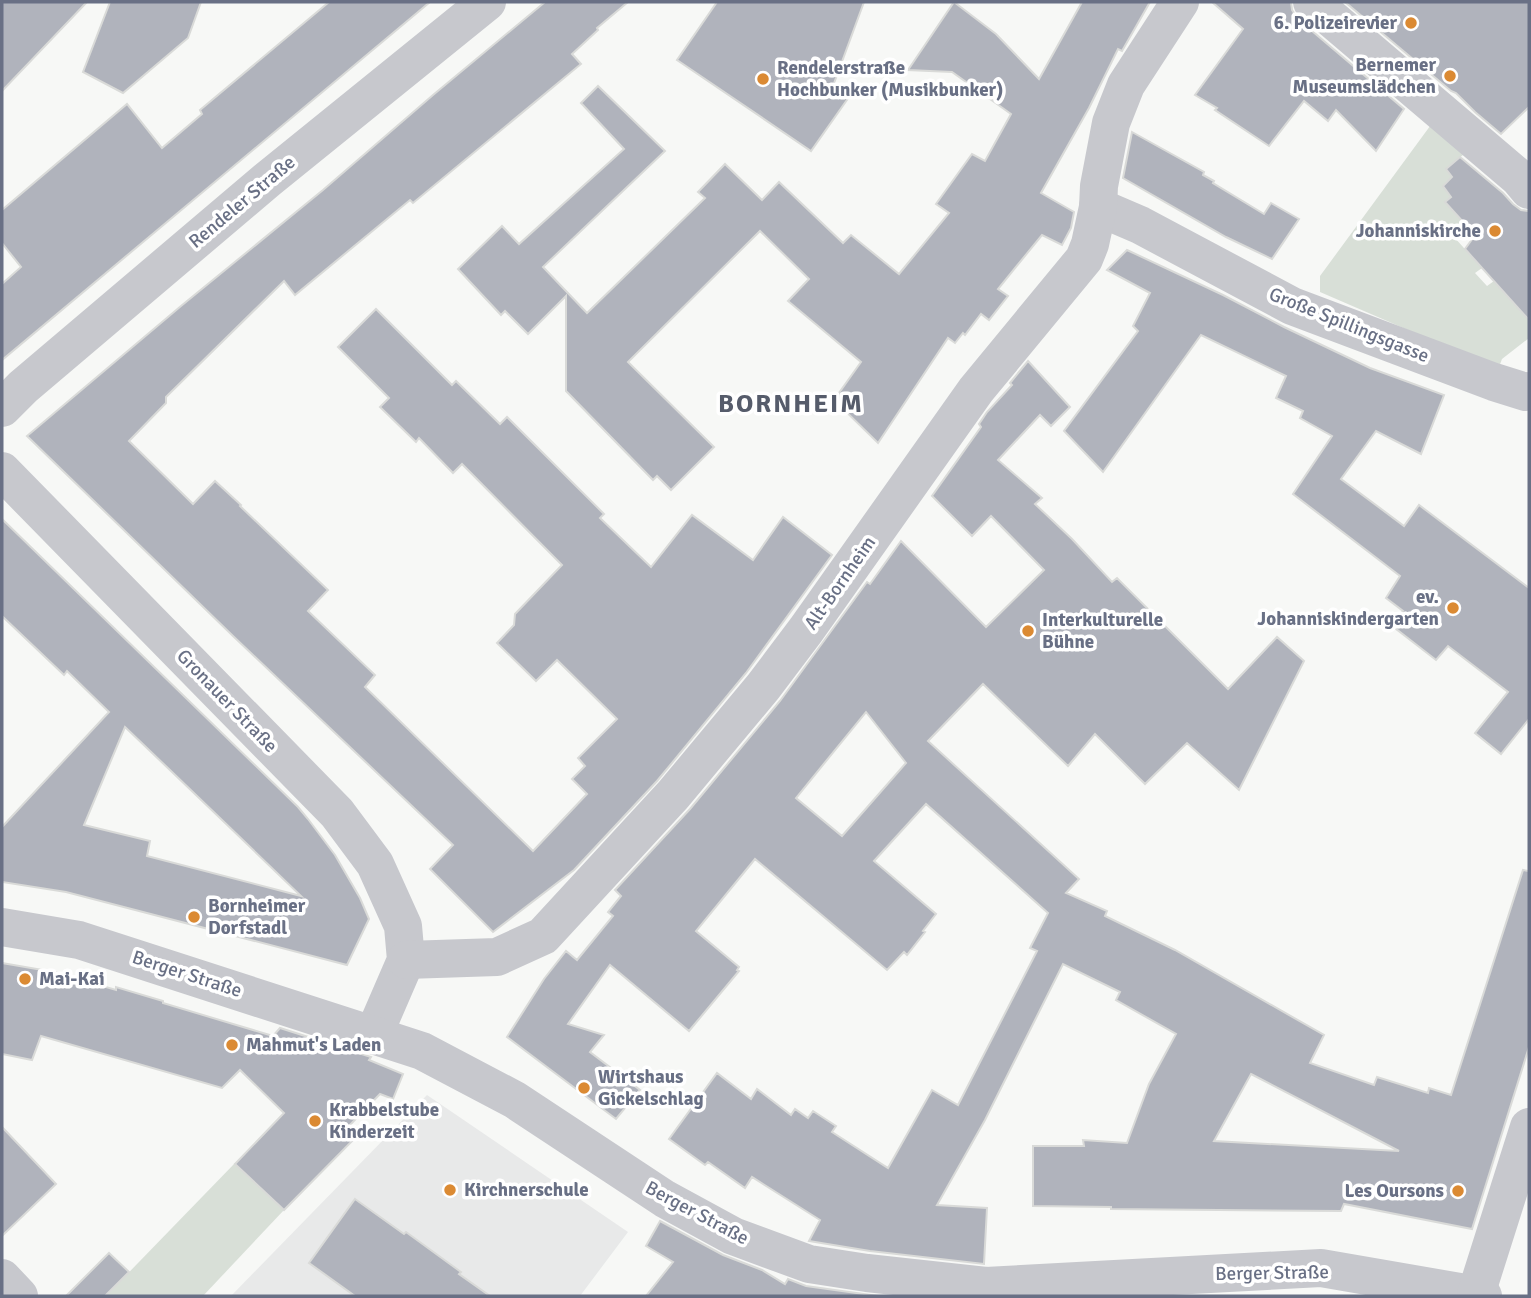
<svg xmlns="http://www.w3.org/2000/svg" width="1531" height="1298" font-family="Signika,sans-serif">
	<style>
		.built { fill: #e8e9e9 }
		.green { fill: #d8dfd7 }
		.building { fill: #b0b3bc; stroke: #d9dad8; stroke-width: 2; fill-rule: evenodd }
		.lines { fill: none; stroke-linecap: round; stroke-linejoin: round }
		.minor { stroke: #c7c8cd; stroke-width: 38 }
		.poi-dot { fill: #db8a33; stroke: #fff; stroke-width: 2.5 }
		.labels { text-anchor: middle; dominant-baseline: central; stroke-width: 7; stroke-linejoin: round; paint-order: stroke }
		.poi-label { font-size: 19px; font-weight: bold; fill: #697085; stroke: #fff; text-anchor: start }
		.street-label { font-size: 19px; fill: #697085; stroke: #fff }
		.district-label { font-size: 26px; font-weight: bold; letter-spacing: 2px; fill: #565c6b; stroke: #fff }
	</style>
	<rect width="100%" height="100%" fill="#f7f8f6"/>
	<polygon class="built" points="427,1095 628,1232 580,1296 231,1296"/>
	<g class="green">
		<polygon points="1433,122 1469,150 1446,169 1452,177 1443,186 1451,197 1446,202 1466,225 1454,237 1482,268 1475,273 1487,286 1494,281 1517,307 1529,312 1529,338 1502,359 1499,367 1489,365 1320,292 1320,276"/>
		<polygon points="235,1163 284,1210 203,1296 106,1296"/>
	</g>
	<g class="building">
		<polygon points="2,2 87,2 2,91"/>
		<polygon points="110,2 201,2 188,38 123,93 83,72"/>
		<polygon points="329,2 430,2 2,360 2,284 21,267 2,243 2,210 127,104 162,148 202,114 200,110"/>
		<polygon points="545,2 628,2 597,28 598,30 572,54 581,64 413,203 410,200 295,295 284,281 166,397 166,403 129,441 193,504 215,481 241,505 240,506 328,590 308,611 375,675 365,687 533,851 587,794 572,779 585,766 578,758 617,719 557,660 536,681 497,643 514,625 515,614 562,565 462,464 453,473 419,438 416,442 380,407 389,398 338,347 376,309 452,385 456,381 500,424 507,417 604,514 600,518 651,567 692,515 753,560 783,517 832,555 746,673 657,781 574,870 493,932 430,869 453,845 233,636 27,436 181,306 323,190 433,95"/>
		<polygon points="717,2 864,2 833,86 849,97 811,151 677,60"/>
		<polygon points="954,2 996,34 1039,79 1082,2 1150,2 1122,51 1118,49 1089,108 1041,193 1074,212 1071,228 1062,245 1042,235 998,289 1008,296 989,320 981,314 965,335 963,333 955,343 948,338 878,443 834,400 861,362 788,301 809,279 760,231 628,362 714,447 671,490 657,476 653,480 566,391 566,296 528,334 505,311 501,315 458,269 502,226 519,244 624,149 581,103 598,86 665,151 543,267 587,313 705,198 698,192 725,164 762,200 779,182 843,243 851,235 899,274 949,213 936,204 972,154 985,161 1011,114 952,72 908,70"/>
		<polygon points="1212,2 1291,2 1292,10 1298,19 1404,109 1376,151 1336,110 1328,121 1304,101 1269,146 1215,110 1217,108 1195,95 1243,29"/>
		<polygon points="1345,2 1529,2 1529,107 1501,134 1475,112 1456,93 1451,91"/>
		<polygon points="1132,132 1204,172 1203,175 1214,181 1213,183 1264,214 1271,203 1299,219 1272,259 1226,237 1123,178"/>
		<polygon points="1460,157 1503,193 1513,204 1521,210 1529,211 1529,320 1465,249 1473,238 1463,229 1466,225 1445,202 1451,197 1443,186 1452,177 1446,169"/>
		<polygon points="1127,250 1223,295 1284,327 1370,368 1444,395 1421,454 1376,431 1341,479 1404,526 1419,505 1529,588 1529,719 1501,754 1475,733 1508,692 1448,646 1436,660 1391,625 1403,611 1386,598 1400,576 1293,494 1332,436 1300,418 1303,411 1276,398 1286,376 1201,335 1103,472 1064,431 1138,331 1133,326 1150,293 1107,270"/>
		<path d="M1028,361l42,46 -19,19 -11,-11 -42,45 44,38 -7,6 37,35 40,43 5,-4 111,111 49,-52 27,24 -65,129 -52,-47 -42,41 -50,-50 -27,32 -85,-82 -55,57 151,138 -13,14 41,18 -2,5 70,34 149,85 -14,28 64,22 3,-8 51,16 1,-5 22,7 72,-225 6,1v176l-57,182 -128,-25 -3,7 -230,-2v-2l-78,-1v-60h51l-1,-6 44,3 22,-59 27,-50 -60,-34 4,-8 -57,-28 -78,156 -48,85 50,3 -3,56 -114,-13 -61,-10 11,-21 -68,-43 -7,11 -37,-26 -3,3 -36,-26 48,-66 34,26 6,-10 34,26 4,-6 13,9 5,-7 23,15 -4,6 56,36 44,-78 26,15 79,-154 -7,-3 18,-35 -122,-109 -52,57 62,53 -13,17 2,1 -18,23 -3,-3 -17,18 -132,-111 -59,72 43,36 -2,3 2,1 -50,60 -79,-66 -42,59 36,11 -14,17 50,38 -24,29 -109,-82 37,-58 22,-28 11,9 36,-44 -5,-4 13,-16 -6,-6 75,-81 90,-108 87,-119 3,2 31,-43 85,86 58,-57 -53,-54 -19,20 -40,-40 49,-69 -2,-3 8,-12 25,-27 -2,-2zM866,712l40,51 -64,73 -46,-38zM1251,1074l148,77 -185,-10z"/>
		<path d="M2,519l296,288 10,12 27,36 25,43 9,21 -22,46 -281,-73 -64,-10v-55l107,-115 -42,-41 -3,4 -62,-59zM125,727l46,44 130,125 -154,-40 3,-15 -66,-16z"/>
		<polygon points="2,963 54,972 116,990 116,987 163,1001 163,1003 273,1036 280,1028 371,1057 369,1060 403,1074 393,1099 380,1094 347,1128 356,1137 284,1210 235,1164 284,1113 240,1070 222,1088 41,1036 32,1060 2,1054"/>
		<polygon points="2,1127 56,1184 2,1236"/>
		<polygon points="355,1199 404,1234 406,1232 461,1272 459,1274 490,1296 355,1296 309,1263"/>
		<polygon points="660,1221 723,1255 762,1270 785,1284 788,1279 806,1286 878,1296 646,1296 673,1262 646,1246"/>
		<polygon points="109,1253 129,1272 105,1296 66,1296"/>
	</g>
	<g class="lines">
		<g class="minor">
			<polyline points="1312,2 1519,178 1529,190"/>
			<polyline points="1098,207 1140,225 1292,306 1494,382 1526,392 1529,391"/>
			<polyline points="2,408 23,387 267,180 487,2"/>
			<polyline points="2,471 337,813 375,864 403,926 406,960 374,1034"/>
			<polyline points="2,927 79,940 422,1051 515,1100 665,1199 733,1236 809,1264 867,1273 986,1286 1321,1268 1483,1296"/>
			<polyline points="406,960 497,957 543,936 673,795 763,687 806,630 976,390 1084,259 1090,244 1098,207 1099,186 1111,123 1126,85 1180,2"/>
			<polyline points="2,1278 19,1296"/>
			<polyline points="1476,1294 1529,1127"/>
		</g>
	</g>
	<g class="poi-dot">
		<circle cx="1411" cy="23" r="7"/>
		<circle cx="1450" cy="76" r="7"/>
		<circle cx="763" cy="79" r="7"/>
		<circle cx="1495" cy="231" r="7"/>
		<circle cx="1453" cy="608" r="7"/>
		<circle cx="1028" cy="631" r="7"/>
		<circle cx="194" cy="917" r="7"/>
		<circle cx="25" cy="979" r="7"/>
		<circle cx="232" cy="1045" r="7"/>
		<circle cx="584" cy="1088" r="7"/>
		<circle cx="315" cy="1121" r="7"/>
		<circle cx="450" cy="1190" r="7"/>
		<circle cx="1458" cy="1191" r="7"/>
	</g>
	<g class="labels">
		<g class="poi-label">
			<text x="1397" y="23" text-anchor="end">6. Polizeirevier</text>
			<text x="1436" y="65" text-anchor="end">Bernemer<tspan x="1436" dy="22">Museumslädchen</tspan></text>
			<text x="777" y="68">Rendelerstraße<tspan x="777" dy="22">Hochbunker (Musikbunker)</tspan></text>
			<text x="1481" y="231" text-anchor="end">Johanniskirche</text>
			<text x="1439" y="597" text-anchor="end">ev.<tspan x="1439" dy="22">Johanniskindergarten</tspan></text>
			<text x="1042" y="620">Interkulturelle<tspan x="1042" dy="22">Bühne</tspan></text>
			<text x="208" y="906">Bornheimer<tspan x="208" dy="22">Dorfstadl</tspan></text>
			<text x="39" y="979">Mai-Kai</text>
			<text x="246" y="1045">Mahmut's Laden</text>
			<text x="598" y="1077">Wirtshaus<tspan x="598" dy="22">Gickelschlag</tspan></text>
			<text x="329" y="1110">Krabbelstube<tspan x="329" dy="22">Kinderzeit</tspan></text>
			<text x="464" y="1190">Kirchnerschule</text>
			<text x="1444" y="1191" text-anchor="end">Les Oursons</text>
		</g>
		<g class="street-label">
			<text transform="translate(242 202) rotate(-40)">Rendeler Straße</text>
			<text transform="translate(1349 325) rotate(22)">Große Spillingsgasse</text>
			<text transform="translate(840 583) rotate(-55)">Alt-Bornheim</text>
			<text transform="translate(227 701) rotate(46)">Gronauer Straße</text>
			<text transform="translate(187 974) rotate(18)">Berger Straße</text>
			<text transform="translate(697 1213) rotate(28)">Berger Straße</text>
			<text transform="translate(1272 1273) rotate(-1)">Berger Straße</text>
		</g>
		<g class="district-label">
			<text x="791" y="404">BORNHEIM</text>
		</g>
	</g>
	<rect width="1531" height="1298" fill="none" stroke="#697085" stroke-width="7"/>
</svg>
